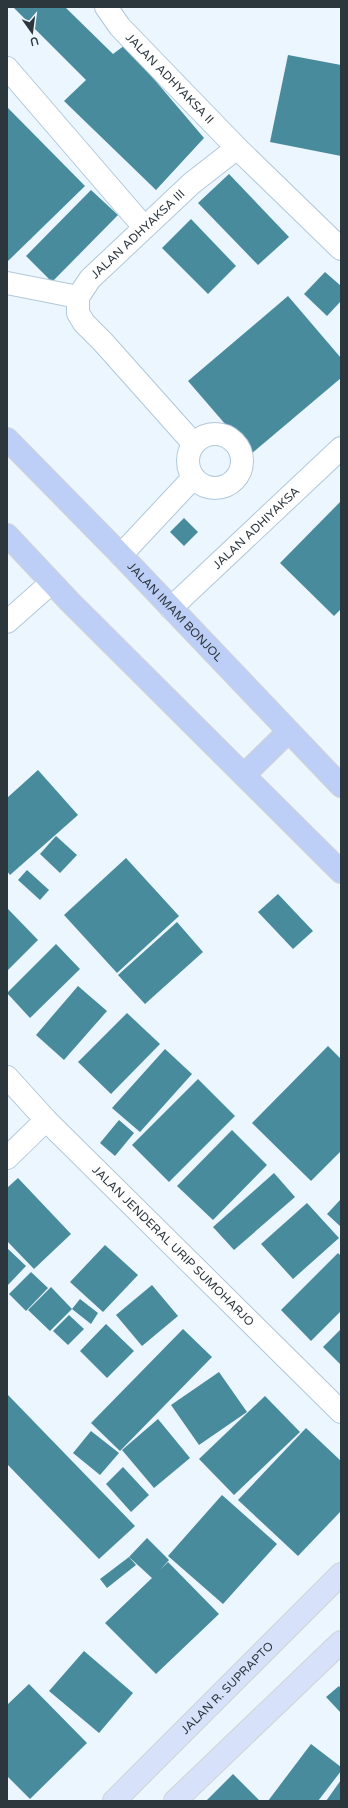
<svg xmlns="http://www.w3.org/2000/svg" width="348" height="1808" font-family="'Varela Round',sans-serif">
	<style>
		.building { fill: #488b9d }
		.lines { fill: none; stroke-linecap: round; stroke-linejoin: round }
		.minor-casing { stroke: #b0c8db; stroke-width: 24 }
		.major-casing { stroke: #d1d3d4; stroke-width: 24 }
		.highway-casing { stroke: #d1d3d4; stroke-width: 24 }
		.minor { stroke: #fff; stroke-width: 22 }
		.major { stroke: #d7e2fa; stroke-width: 22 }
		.highway { stroke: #bdcef7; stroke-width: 22 }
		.labels { text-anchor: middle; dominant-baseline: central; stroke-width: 4; stroke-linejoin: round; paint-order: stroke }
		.street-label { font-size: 12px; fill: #2c363d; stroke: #ecf6fe }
	</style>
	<rect width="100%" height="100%" fill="#ecf6fe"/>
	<g class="building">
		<polygon points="13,7 65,7 113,54 125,45 204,138 156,190 64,101 86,80"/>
		<polygon points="288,55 341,65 341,156 270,142"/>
		<polygon points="7,107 85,186 7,262"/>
		<polygon points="229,174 289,237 258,265 198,203"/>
		<polygon points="91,190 118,215 52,282 26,256"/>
		<polygon points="191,219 236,266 208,294 162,248"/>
		<polygon points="325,272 341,286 341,301 327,316 304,294"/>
		<polygon points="288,296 341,358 341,378 251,454 188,381"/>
		<polygon points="341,501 341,609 334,616 280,563"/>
		<polygon points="184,518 198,532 184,546 170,532"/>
		<polygon points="38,770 78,815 10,875 7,871 7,798"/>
		<polygon points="56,836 77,855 60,873 40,854"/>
		<polygon points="126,858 179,916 117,973 64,915"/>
		<polygon points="27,870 49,890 40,900 18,880"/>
		<polygon points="278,894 313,931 293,949 258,912"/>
		<polygon points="7,908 38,940 7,971"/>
		<polygon points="177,922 203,952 145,1004 118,975"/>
		<polygon points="56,944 80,969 30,1018 7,993"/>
		<polygon points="78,986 107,1011 64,1060 36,1035"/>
		<polygon points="127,1013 160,1044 111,1094 78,1062"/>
		<polygon points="328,1046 341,1059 341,1151 311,1181 252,1123"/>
		<polygon points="165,1049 192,1074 140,1132 112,1108"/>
		<polygon points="198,1079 235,1116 169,1182 132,1145"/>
		<polygon points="119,1120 134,1133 115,1156 100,1143"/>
		<polygon points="232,1130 267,1165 213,1220 177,1186"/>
		<polygon points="274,1173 295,1197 234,1250 213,1227"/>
		<polygon points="18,1178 71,1234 34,1269 7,1241 7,1188"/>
		<polygon points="341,1199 341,1227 327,1214"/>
		<polygon points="307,1203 339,1238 293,1279 261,1244"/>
		<polygon points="105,1245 138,1275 103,1312 70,1282"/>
		<polygon points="7,1248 26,1266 7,1286"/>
		<polygon points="338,1253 341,1256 341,1311 311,1341 281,1310"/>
		<polygon points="31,1272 48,1288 26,1311 9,1294"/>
		<polygon points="152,1285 178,1316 142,1346 116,1315"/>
		<polygon points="51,1287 72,1309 80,1299 98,1313 91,1324 72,1309 50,1331 28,1310"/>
		<polygon points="69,1315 84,1329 68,1345 53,1331"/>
		<polygon points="106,1324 134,1351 107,1378 80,1351"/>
		<polygon points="183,1329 212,1357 120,1451 91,1423"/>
		<polygon points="341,1329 341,1365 323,1347"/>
		<polygon points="219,1372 247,1412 199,1445 171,1405"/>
		<polygon points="8,1395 135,1526 99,1559 7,1464 7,1396"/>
		<polygon points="265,1396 300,1432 234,1495 199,1459"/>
		<polygon points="158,1419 190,1458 154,1488 122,1450"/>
		<polygon points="306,1428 341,1461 341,1511 298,1556 238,1500"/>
		<polygon points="91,1431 119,1453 100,1475 73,1453"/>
		<polygon points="123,1467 149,1495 131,1512 106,1484"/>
		<polygon points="222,1495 277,1544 223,1604 168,1556"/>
		<polygon points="147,1538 169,1560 160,1570 168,1562 219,1614 156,1674 105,1623 152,1578 129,1557"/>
		<polygon points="129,1557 136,1565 107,1588 100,1579"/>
		<polygon points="84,1651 133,1693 99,1733 49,1691"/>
		<polygon points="29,1684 87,1743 30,1799 7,1776 7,1705"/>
		<polygon points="339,1686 341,1689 341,1713 326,1697"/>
		<polygon points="311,1744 341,1767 341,1771 318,1801 268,1801"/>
		<polygon points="233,1774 260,1801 206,1801"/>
		<polygon points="341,1780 341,1801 326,1801"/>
	</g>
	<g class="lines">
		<g class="minor-casing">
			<g id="minor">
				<path id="s1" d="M106,7l14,20 117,121"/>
				<polyline points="7,68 144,227"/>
				<polyline points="7,283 78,297"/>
				<circle cx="215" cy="461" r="27"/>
				<path id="s2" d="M193,443l-90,-101 -19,-19 -6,-10v-16l12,-18 102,-96 45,-35 104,101"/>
				<polyline points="121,555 193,478"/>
				<path id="s3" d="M171,608l170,-160"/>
				<polyline points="7,622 51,583"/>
				<path id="s4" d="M7,1077l39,43 295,292"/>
				<polyline points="7,1158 46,1120"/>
			</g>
		</g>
		<g class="major-casing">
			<g id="major">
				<path id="s5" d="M114,1801l227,-227"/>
				<polyline points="175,1801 341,1642"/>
			</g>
		</g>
		<g class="highway-casing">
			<g id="highway">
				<path id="s6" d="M7,439l114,116 220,231"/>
				<polyline points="7,535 70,602 341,872"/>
				<polyline points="244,775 288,732"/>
			</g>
		</g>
		<use href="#minor" class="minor"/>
		<use href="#major" class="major"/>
		<use href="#highway" class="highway"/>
	</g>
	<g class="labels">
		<g class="street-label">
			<text stroke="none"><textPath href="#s1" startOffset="96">JALAN ADHYAKSA II</textPath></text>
			<text stroke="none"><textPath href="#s2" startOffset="277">JALAN ADHYAKSA III</textPath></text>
			<text stroke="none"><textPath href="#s3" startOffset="117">JALAN ADHIYAKSA</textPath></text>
			<text stroke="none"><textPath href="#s6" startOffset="241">JALAN IMAM BONJOL</textPath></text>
			<text stroke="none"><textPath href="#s4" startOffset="237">JALAN JENDERAL URIP SUMOHARJO</textPath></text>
			<text stroke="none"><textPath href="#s5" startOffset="160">JALAN R. SUPRAPTO</textPath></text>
		</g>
	</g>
	<rect width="348" height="1808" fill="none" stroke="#2c363d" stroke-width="16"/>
	<g transform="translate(32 32) rotate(166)" stroke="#ecf6fe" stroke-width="3" paint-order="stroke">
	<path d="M0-3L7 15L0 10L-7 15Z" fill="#2c363d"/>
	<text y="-6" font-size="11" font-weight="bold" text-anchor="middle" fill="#2c363d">U</text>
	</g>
</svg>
